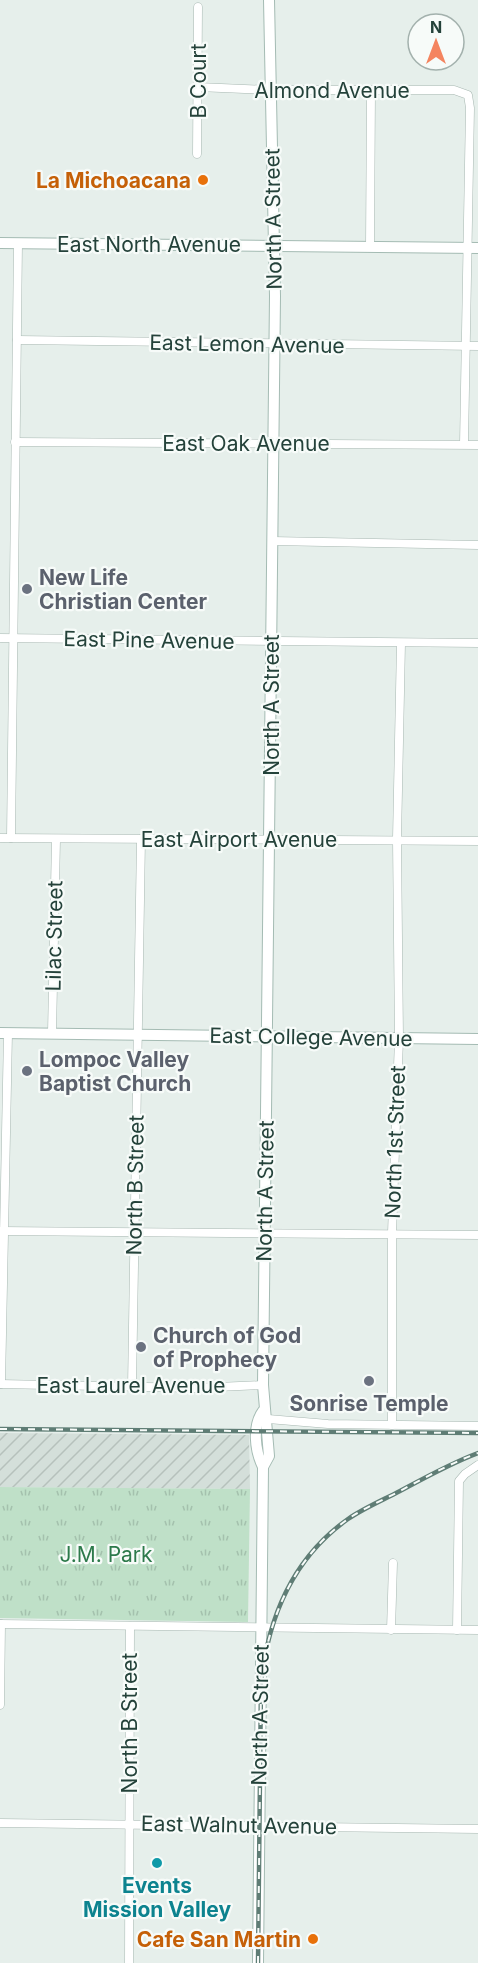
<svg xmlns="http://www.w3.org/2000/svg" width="478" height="1963" font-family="Inter,sans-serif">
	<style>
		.industrial { fill: url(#industrial-furrows) }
		.park { fill: url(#park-tufts) }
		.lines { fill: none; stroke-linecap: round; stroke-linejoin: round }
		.street-casing { stroke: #a8b8b2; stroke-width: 9 }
		.secondary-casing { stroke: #a4bbb3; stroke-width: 12 }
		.street { stroke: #fff; stroke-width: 8 }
		.secondary { stroke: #fff; stroke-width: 10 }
		.rail-casing { stroke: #5f7d75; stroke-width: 4.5 }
		.rail { stroke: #f7fbf9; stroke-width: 2; stroke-dasharray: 7; stroke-linecap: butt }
		.food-dot { fill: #e8710a; stroke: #f7fbf9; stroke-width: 2 }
		.worship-dot { fill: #6b7280; stroke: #f7fbf9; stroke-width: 2 }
		.culture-dot { fill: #0f9aa8; stroke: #f7fbf9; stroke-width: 2 }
		.labels { text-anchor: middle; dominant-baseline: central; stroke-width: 4.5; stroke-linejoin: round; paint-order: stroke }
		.street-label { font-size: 21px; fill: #24423a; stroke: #f7fbf9 }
		.food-label { font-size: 21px; font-weight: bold; fill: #c56008; stroke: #f7fbf9; text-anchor: end }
		.worship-label { font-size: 21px; font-weight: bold; fill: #5b616d; stroke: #f7fbf9; text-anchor: start }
		.park-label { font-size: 21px; fill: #2d7a4b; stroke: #f7fbf9 }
		.culture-label { font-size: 21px; font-weight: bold; fill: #0d838f; stroke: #f7fbf9 }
	</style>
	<defs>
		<pattern id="industrial-furrows" width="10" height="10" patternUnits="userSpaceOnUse" patternTransform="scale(1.5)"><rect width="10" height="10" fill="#d4dfda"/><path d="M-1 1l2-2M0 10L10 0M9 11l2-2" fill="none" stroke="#b6c1bc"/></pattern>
		<pattern id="park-tufts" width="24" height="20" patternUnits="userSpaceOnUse" patternTransform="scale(1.5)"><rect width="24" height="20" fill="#bfe0c8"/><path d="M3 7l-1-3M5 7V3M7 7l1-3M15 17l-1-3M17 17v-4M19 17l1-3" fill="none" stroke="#a4c1ad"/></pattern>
	</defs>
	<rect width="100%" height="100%" fill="#e6efeb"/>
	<polygon class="industrial" points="0,1433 249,1435 250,1489 0,1487"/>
	<polygon class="park" points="0,1487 250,1489 248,1622 0,1618"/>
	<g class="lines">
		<g class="street-casing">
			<g id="street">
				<polyline points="198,87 271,90 454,90 468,95 470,108 464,444"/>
				<polyline points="197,154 198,7"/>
				<polyline points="370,246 371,90"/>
				<polyline points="17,340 478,346"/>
				<polyline points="15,442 478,445"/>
				<polyline points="272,541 478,545"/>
				<polyline points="0,638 478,643"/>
				<polyline points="0,838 478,841"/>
				<polyline points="11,838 18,243"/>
				<polyline points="52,1033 56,839"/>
				<polyline points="0,1231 478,1235"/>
				<polyline points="0,1384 195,1388 263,1385"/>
				<polyline points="1,1384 8,1033"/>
				<polyline points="132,1387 141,839"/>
				<polyline points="268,1419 328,1424 478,1426"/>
				<polyline points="392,1425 392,1233 399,1039 397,839 401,643"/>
				<polyline points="0,1624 478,1630"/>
				<polyline points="391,1630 393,1563"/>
				<polyline points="457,1630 459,1481 465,1474 478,1465"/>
				<polyline points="0,1705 1,1624"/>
				<polyline points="0,1823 478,1829"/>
				<polyline points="129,1963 130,1626"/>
			</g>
		</g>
		<g class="secondary-casing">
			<g id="secondary">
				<polyline points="0,243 478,248"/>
				<polyline points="0,1033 478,1039"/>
				<path d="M263,1467c-8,-16 -11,-41 0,-56"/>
				<polyline points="258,1963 263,1467 269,1456 263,1385 275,296 269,0"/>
			</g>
		</g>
		<use href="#street" class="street"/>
		<use href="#secondary" class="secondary"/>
		<g class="rail-casing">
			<g id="rail">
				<polyline points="0,1429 478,1433"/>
				<path d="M258,1963l3,-280c7,-65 32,-125 87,-164 16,-11 35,-19 52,-28 26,-14 51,-28 78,-38"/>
			</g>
		</g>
		<use href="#rail" class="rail"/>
	</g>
	<g class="food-dot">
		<circle cx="203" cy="180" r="6"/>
		<circle cx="313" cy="1939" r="6"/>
	</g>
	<g class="worship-dot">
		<circle cx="27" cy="589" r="6"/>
		<circle cx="27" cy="1071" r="6"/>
		<circle cx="141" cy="1347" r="6"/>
		<circle cx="369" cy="1381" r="6"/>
	</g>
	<circle class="culture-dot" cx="157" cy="1863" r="6"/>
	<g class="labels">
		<g class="street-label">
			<text transform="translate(198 81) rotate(-90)">B Court</text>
			<text x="332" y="90">Almond Avenue</text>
			<text transform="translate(273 219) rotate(-91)">North A Street</text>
			<text x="149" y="244">East North Avenue</text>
			<text transform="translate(247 344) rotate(1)">East Lemon Avenue</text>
			<text x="246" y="443">East Oak Avenue</text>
			<text transform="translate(149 640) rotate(1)">East Pine Avenue</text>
			<text transform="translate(271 705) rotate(-90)">North A Street</text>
			<text x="239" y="839">East Airport Avenue</text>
			<text transform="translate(54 936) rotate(-89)">Lilac Street</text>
			<text transform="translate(311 1037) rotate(1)">East College Avenue</text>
			<text transform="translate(395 1142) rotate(-88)">North 1st Street</text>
			<text transform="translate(135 1185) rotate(-89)">North B Street</text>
			<text transform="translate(265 1191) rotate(-89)">North A Street</text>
			<text x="131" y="1385">East Laurel Avenue</text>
			<text transform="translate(260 1715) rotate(-89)">North A Street</text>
			<text transform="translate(129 1723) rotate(-90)">North B Street</text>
			<text transform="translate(239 1825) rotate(1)">East Walnut Avenue</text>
		</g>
		<g class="food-label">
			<text x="191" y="180">La Michoacana</text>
			<text x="301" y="1939">Cafe San Martin</text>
		</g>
		<g class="worship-label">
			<text x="39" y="577">New Life<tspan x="39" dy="24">Christian Center</tspan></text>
			<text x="39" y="1059">Lompoc Valley<tspan x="39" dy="24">Baptist Church</tspan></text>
			<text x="153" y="1335">Church of God<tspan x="153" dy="24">of Prophecy</tspan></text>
			<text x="369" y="1403" text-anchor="middle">Sonrise Temple</text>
		</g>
		<g class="park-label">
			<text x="106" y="1554">J.M. Park</text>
		</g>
		<g class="culture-label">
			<text x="157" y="1885">Events<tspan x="157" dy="24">Mission Valley</tspan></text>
		</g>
	</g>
	<g transform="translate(436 42)"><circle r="28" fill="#f7fbf9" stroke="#a3b1ad" stroke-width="1.5"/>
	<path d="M0-4.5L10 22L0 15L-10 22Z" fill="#f4845f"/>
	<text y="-9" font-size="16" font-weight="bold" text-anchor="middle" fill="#24423a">N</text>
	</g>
</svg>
